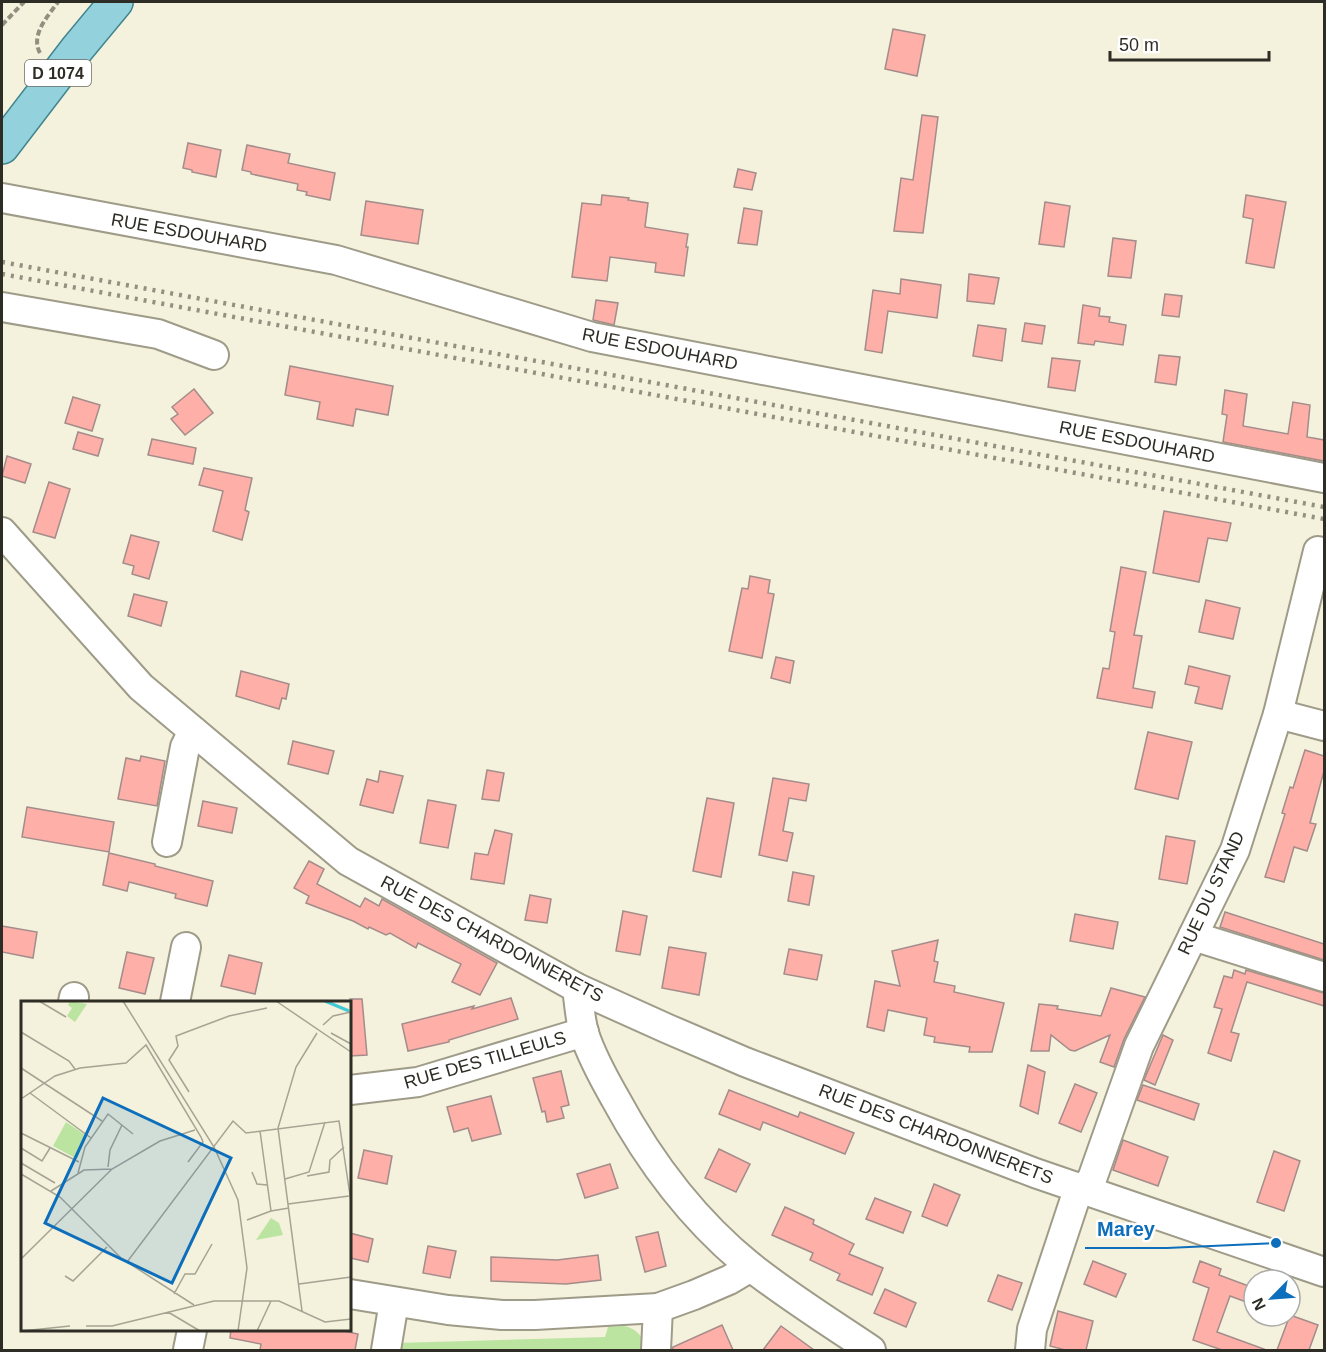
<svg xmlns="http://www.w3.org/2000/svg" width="1326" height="1352" font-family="Helvetica,sans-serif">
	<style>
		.green { fill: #bce4a1 }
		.building { fill: #fdafa8; stroke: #a38c8a; stroke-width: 1.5 }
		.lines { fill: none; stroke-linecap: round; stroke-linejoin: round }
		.minor-casing { stroke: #9e9b88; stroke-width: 32 }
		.major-casing { stroke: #41858e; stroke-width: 36 }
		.path { stroke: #918f80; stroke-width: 4; stroke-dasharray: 6 3; stroke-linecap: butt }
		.minor { stroke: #fff; stroke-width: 28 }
		.major { stroke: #93d2dd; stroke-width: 33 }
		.rail { stroke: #929081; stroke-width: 4.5; stroke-dasharray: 3 6; stroke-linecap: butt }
		.labels { text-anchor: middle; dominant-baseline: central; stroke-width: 5; stroke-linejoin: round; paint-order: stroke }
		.shield { fill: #fff; stroke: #6d6c66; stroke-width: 1.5 }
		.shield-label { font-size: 16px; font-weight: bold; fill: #2e2d25 }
		.street-label { font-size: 18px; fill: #2e2d25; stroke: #fff }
		.inset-river { fill: none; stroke: #40cad5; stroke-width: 3 }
		.inset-road { fill: none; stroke: #a5a393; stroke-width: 1.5 }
		.view { fill: #0d6ebb; fill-opacity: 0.15; stroke: #0d6ebb; stroke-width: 3 }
		.inset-edge { fill: none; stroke: #2e2d25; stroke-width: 3 }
		.leader { fill: none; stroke: #0d6ebb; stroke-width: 2 }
		.callout-dot { fill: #0d6ebb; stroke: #fff; stroke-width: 2 }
		.callout-label { font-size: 20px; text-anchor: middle; font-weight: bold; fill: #0d6ebb; stroke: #fff; stroke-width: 5; stroke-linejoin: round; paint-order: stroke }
	</style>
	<rect width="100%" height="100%" fill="#f4f1dc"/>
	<path class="green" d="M624,1326c14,3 19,11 22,24h-251l1,-7 209,-6 3,-10z"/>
	<g class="building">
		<polygon points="893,29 925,35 917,76 885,69"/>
		<polygon points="922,115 938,117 923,233 894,231 901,178 913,180"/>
		<polygon points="188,143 221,150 216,177 192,172 192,170 183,168"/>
		<polygon points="247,145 290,154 288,163 335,173 330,200 306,195 307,192 297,190 298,184 251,174 251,172 242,170"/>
		<polygon points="738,169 756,173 752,190 734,187"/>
		<polygon points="602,195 629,198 628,200 648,203 645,227 688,234 686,247 688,247 684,276 655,272 656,263 610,257 607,281 572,277 582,203 601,205"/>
		<polygon points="1246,195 1286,202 1274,268 1246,263 1253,219 1243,217"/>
		<polygon points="366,201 423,210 418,244 361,235"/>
		<polygon points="1045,202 1070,206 1064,247 1039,244"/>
		<polygon points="744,208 762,211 757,245 738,243"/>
		<polygon points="1113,238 1136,241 1131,278 1108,276"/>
		<polygon points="969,274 999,278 994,304 967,301"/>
		<polygon points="901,279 941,285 937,318 888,311 882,353 865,350 873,290 900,294"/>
		<polygon points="1165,294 1182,296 1179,317 1162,315"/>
		<polygon points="596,300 618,303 614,325 593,320"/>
		<polygon points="1083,305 1100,308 1099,316 1110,317 1109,322 1126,325 1123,345 1095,341 1094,345 1078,343"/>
		<polygon points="1025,323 1045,326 1042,344 1022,341"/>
		<polygon points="978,325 1006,329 1002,361 973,356"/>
		<polygon points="1159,355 1180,357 1176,385 1155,382"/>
		<polygon points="1052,358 1080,361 1075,391 1048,387"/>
		<polygon points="290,366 393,386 388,415 356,409 353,426 317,419 320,402 285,395"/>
		<polygon points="194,389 213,413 185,435 171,419 178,414 172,407"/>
		<polygon points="1225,390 1247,394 1243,426 1288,434 1293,402 1310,405 1307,437 1324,440 1324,461 1223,442 1227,415 1222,414"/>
		<polygon points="73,397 100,405 92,431 65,423"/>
		<polygon points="78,432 103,439 98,456 73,449"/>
		<polygon points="152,439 196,448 193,464 148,455"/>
		<polygon points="7,456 31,464 25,483 2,476"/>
		<polygon points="204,468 252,478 245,510 249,512 242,540 213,531 223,491 199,485"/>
		<polygon points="49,482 70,489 55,538 33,532"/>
		<polygon points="1164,511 1231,523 1227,541 1208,538 1199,582 1153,573"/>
		<polygon points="131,535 159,542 149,579 132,574 134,566 123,563"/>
		<polygon points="1121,567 1146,572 1134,635 1142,636 1133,688 1155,692 1152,708 1097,698 1103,668 1109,669 1115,632 1110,631"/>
		<polygon points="750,576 770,580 768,593 774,594 762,658 729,651 742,588 748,589"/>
		<polygon points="134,594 167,602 161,626 128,616"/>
		<polygon points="1206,600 1240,608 1233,639 1199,632"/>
		<polygon points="776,657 794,661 790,683 771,678"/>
		<polygon points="1189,666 1230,676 1222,709 1195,703 1199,687 1185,684"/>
		<polygon points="241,671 289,684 286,699 282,698 279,709 236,696"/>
		<polygon points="1148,732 1192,742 1178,799 1135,789"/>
		<polygon points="293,741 334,751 328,774 288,764"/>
		<polygon points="1305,750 1324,756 1324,771 1310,823 1316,824 1307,851 1294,847 1284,882 1265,877 1285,814 1282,813 1290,787 1293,788"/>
		<polygon points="141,756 165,761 157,806 118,799 126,758 140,761"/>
		<polygon points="487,770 504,773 499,801 482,799"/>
		<polygon points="380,771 403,776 393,813 360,805 367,779 378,782"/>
		<polygon points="773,778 809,784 806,801 789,798 783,831 793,833 787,861 759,855"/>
		<polygon points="707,798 734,803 721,877 693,871"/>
		<polygon points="428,800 456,805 448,848 420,843"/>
		<polygon points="203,801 237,808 232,833 198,826"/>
		<polygon points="27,807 114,822 109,852 22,837"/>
		<polygon points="495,830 512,834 504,884 471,879 475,853 488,855"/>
		<polygon points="1166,836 1195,841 1187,884 1159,879"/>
		<polygon points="109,853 155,864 155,866 213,881 207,906 175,898 176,894 129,882 127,891 103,885"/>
		<polygon points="309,861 324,869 317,884 360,907 365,898 379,906 382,899 497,963 480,995 452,982 461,964 418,943 416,948 390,933 386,935 369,927 368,929 353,921 306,903 309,896 294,888"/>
		<polygon points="793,872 814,876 809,905 788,901"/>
		<polygon points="530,895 551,899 547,923 525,920"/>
		<polygon points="623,911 647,916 640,955 616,951"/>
		<polygon points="1225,912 1324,944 1324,960 1220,927"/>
		<polygon points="1075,914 1118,922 1113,949 1070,941"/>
		<polygon points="2,926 37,932 33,958 2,952"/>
		<polygon points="938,940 934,961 938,962 934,982 955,986 954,992 1004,1003 992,1052 969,1052 970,1047 934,1042 935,1037 924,1035 927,1018 888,1010 884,1031 867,1027 875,981 900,986 892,951"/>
		<polygon points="669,947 706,953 699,995 662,988"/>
		<polygon points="789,949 822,955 817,980 784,974"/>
		<polygon points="127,952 154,958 145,994 119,988"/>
		<polygon points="229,955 262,963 255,994 221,986"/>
		<polygon points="1234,970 1245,974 1246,970 1324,993 1324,1006 1247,982 1231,1032 1239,1034 1231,1061 1208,1053 1222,1009 1214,1007 1224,976 1232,978"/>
		<polygon points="1111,988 1145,997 1124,1039 1114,1067 1100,1062 1110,1035 1075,1051 1070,1050 1051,1035 1049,1051 1031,1051 1039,1004 1058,1006 1057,1009 1101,1016"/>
		<polygon points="511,998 518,1019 449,1040 449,1042 408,1051 402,1024 474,1006 472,1009"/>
		<polygon points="350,999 362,999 367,1055 350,1056"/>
		<polygon points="1163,1035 1173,1040 1155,1085 1144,1080"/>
		<polygon points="1028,1065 1045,1072 1038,1114 1020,1106"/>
		<polygon points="561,1071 569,1105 561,1107 564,1118 547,1122 545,1111 542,1112 533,1078"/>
		<polygon points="1075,1084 1097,1093 1081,1132 1059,1123"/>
		<polygon points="1143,1085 1199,1104 1194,1120 1137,1100"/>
		<polygon points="729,1090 798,1117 800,1112 854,1133 845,1154 763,1122 760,1130 719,1114"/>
		<polygon points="491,1096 501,1134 472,1141 468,1128 454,1132 447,1107"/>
		<polygon points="1123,1140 1168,1157 1158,1186 1113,1170"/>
		<polygon points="719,1149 750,1164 736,1192 705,1178"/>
		<polygon points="364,1150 392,1156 387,1184 358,1178"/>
		<polygon points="1274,1151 1300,1161 1284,1211 1257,1202"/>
		<polygon points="610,1164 618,1188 585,1198 577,1174"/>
		<polygon points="934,1184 960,1195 947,1226 922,1216"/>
		<polygon points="875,1198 911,1212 903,1233 866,1219"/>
		<polygon points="785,1207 814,1220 813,1224 854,1244 849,1254 883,1268 872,1295 837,1280 840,1274 810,1260 813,1253 772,1235"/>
		<polygon points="658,1232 666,1266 645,1272 636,1237"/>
		<polygon points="350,1233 373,1239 368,1262 350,1258"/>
		<polygon points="428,1246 456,1251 450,1278 423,1273"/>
		<polygon points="598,1255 601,1280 566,1284 491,1281 491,1257 557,1260"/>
		<polygon points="1093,1261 1126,1274 1116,1297 1084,1284"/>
		<polygon points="1200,1261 1221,1269 1219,1275 1254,1288 1254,1305 1230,1296 1217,1332 1264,1349 1263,1350 1222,1350 1193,1340 1209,1288 1193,1282"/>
		<polygon points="998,1275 1022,1283 1012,1310 988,1301"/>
		<polygon points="885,1289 916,1303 906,1327 874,1313"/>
		<polygon points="1058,1311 1093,1321 1086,1350 1065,1350 1050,1346"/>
		<polygon points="1290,1315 1318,1325 1309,1350 1277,1350"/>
		<polygon points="722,1325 733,1350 672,1350 673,1347"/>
		<polygon points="781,1326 814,1350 763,1350"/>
		<polygon points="231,1329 334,1329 358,1334 355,1350 260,1350 261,1344 230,1338"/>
	</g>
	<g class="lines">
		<g class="minor-casing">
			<g id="minor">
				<polyline points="2,198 336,260 592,337 1324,478"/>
				<polyline points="2,307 158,334 214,355"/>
				<polyline points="2,532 141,687 348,861 577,988 668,1029 745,1062 1035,1173 1324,1272"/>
				<polyline points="1278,714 1324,726"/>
				<polyline points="167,842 185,747 193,731"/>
				<polyline points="1193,936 1324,977"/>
				<path d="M577,988c2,14 3,31 7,45 7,22 19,44 31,65 35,65 79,123 136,169 38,30 80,56 120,83"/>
				<polyline points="73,1002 74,997"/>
				<polyline points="175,1002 186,947"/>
				<polyline points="350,1090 418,1082 584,1032"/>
				<polyline points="350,1294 448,1310 502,1315 535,1315 658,1308 694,1295 729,1280 751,1267"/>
				<polyline points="188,1350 192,1330"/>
				<polyline points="386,1350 394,1302"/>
				<polyline points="656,1350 658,1308"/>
				<polyline points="1030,1350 1032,1329 1076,1196 1092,1179 1139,1046 1235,850 1278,714 1318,551"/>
			</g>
		</g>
		<g class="major-casing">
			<polyline id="major" points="2,147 77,49 116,2"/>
		</g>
		<g class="path">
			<polyline points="2,25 24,2"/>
			<path d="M40,53c-10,-18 8,-37 18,-51"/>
		</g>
		<use href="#minor" class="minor"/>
		<use href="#major" class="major"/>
		<g class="rail">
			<polyline points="2,262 1324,507"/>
			<polyline points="2,274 1324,519"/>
		</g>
	</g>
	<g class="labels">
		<rect class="shield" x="25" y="60" width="66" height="26" rx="4.5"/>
		<g class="shield-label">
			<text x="58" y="73">D 1074</text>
		</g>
		<g class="street-label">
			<text transform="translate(189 233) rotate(10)">RUE ESDOUHARD</text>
			<text transform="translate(660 349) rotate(11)">RUE ESDOUHARD</text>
			<text transform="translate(1137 442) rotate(11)">RUE ESDOUHARD</text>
			<text transform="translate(1211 893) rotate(-65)">RUE DU STAND</text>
			<text transform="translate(492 939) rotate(28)">RUE DES CHARDONNERETS</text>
			<text transform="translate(485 1060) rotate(-16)">RUE DES TILLEULS</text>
			<text transform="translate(936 1134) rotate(21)">RUE DES CHARDONNERETS</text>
		</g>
	</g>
	<g transform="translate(21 1001)">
		<rect width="330" height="330" fill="#f4f1dc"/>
		<path d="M49,0l17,3 -12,18 -8,-6 5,-8 -4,-3zM45,121l21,14 -10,23 -24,-13zM250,217l8,5 4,12 -27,5z" fill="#bce4a1"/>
		<path class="inset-river" d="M304,0l24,10"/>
		<path class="inset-road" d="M18,0l27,16M102,0l91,146 24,53 9,68 -9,63M255,0l75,51M302,24l10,-9 18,-4M0,31l48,29 6,8M310,32l20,11M0,67l81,53M168,91l-20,-32 9,-14 -2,-10 53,-20 38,-8M9,92l61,45M0,98l34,-23 25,-8 46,-5 20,-18 55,92 2,5 -15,20M0,132l58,29M0,147l21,13 8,-13M0,162l34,20M87,166l2,-17 12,-25M231,171l5,12 10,1M57,172l7,-26 23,-33 25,20M0,173l39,23 61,61M286,175l22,-4 1,-12 14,-13M264,178l24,-7 16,-50M30,190l33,-21 28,-1M267,203l61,-8M250,210l18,-3M226,219l24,-9 -11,-80M0,258l91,-90 48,-28 35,-11M44,275l8,5 34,-34M278,283l52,-7M153,293l11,-20h10l17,-30M173,304l-67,-43 106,-141 13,12 93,-12 12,81M281,310l-24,-183 18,-61 21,-34M147,311l32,19M65,325h26l102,-25h65l46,21 26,-3M1,330l48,-5M236,330l14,-30"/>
		<path class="view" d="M82,97l128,60 -59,125 -127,-60z"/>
		<rect width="330" height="330" class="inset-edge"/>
	</g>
	<path class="leader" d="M1276 1243L1167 1248H1085"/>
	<circle class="callout-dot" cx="1276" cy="1243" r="6"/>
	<g class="callout-label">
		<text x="1126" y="1236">Marey</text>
	</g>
	<rect width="1326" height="1352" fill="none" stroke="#2e2d25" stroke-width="6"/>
	<g transform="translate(1272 1298) rotate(245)"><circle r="28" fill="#ffffff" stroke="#ababa8" stroke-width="1.5"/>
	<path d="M0-4.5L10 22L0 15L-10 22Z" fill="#0d6ebb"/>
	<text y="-9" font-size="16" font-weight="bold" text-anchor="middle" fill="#2e2d25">N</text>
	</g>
	<path d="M1110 51v9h159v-9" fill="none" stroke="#2e2d25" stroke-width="3"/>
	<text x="1119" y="51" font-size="18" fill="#2e2d25" stroke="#ffffff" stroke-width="4.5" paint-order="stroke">50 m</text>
</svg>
